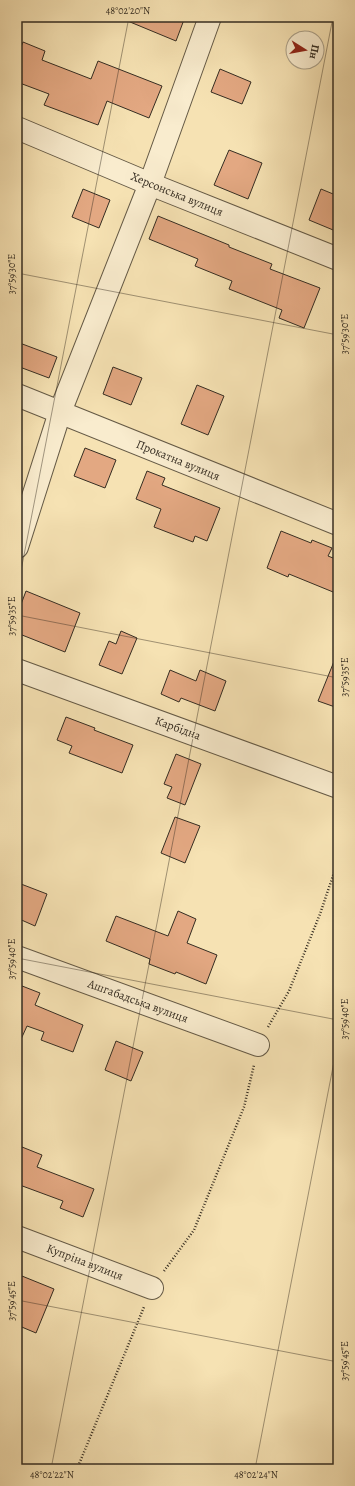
<svg xmlns="http://www.w3.org/2000/svg" width="355" height="1486" font-family="Alegreya,serif">
	<style>
		.building { fill: #e3a882; stroke: #352d22 }
		.lines { fill: none; stroke-linecap: round; stroke-linejoin: round }
		.minor-casing { stroke: #655a46; stroke-width: 24 }
		.path { stroke: #352d22; stroke-width: 2.5; stroke-dasharray: 1 2; stroke-linecap: butt }
		.minor { stroke: #f9ecce; stroke-width: 22 }
		.ticks { fill: none; stroke: #352d22; stroke-width: 1; stroke-opacity: 0.45 }
		.labels { text-anchor: middle; dominant-baseline: central; stroke-width: 3; stroke-linejoin: round; paint-order: stroke }
		.street-label { font-size: 12px; fill: #352d22; stroke: #f9ecce }
		.neatline { fill: none; stroke: #352d22; stroke-width: 1.5 }
		.ticks-label { font-size: 10px; text-anchor: middle; fill: #352d22 }
	</style>
	<rect width="100%" height="100%" fill="#f6e2b3"/>
	<filter id="stains"><feTurbulence type="fractalNoise" baseFrequency=".005" numOctaves="4"/><feColorMatrix values="0 0 0 0 .2 0 0 0 0 .09 0 0 0 0 .02 0 0 0 .5 -.17"/></filter>
	<radialGradient id="worn" r=".72"><stop offset=".6" stop-color="#630" stop-opacity="0"/><stop offset="1" stop-color="#630" stop-opacity=".3"/></radialGradient>
	<g class="building">
		<polygon points="118,17 185,17 176,41"/>
		<polygon points="23,42 45,51 42,60 91,79 98,61 162,86 149,118 107,101 98,125 44,105 49,94 17,82 17,57"/>
		<polygon points="220,69 251,82 242,104 211,92"/>
		<polygon points="229,150 262,163 248,199 214,185"/>
		<polygon points="83,189 110,200 99,228 72,217"/>
		<polygon points="321,189 338,196 338,232 309,220"/>
		<polygon points="158,216 229,245 229,247 272,264 270,269 320,288 304,328 279,318 282,310 229,289 232,281 195,266 198,259 149,239"/>
		<polygon points="17,342 57,357 49,378 17,366"/>
		<polygon points="113,367 142,378 131,405 103,394"/>
		<polygon points="197,385 224,396 208,435 181,424"/>
		<polygon points="85,448 116,460 105,488 74,476"/>
		<polygon points="147,471 165,478 162,485 220,508 207,541 195,536 193,542 154,527 161,509 136,499"/>
		<polygon points="281,531 311,543 312,540 332,548 328,556 338,560 338,594 289,574 288,577 267,568"/>
		<polygon points="26,591 80,613 65,652 17,633 17,615"/>
		<polygon points="121,631 137,638 122,674 99,665 109,641 116,644"/>
		<polygon points="337,654 338,654 338,708 318,701"/>
		<polygon points="170,670 196,681 200,670 226,681 215,711 181,698 179,702 161,694"/>
		<polygon points="66,717 95,728 94,730 133,745 122,773 69,753 72,746 57,740"/>
		<polygon points="176,754 201,764 185,805 167,798 172,787 164,784"/>
		<polygon points="175,817 200,826 185,863 161,853"/>
		<polygon points="21,884 47,894 35,926 17,918 17,893"/>
		<polygon points="178,911 196,919 187,943 217,955 206,984 176,972 175,974 149,964 150,959 106,941 116,916 168,936"/>
		<polygon points="17,984 40,993 35,1005 83,1025 73,1052 41,1040 44,1032 27,1026 17,1048"/>
		<polygon points="116,1041 143,1052 131,1081 105,1070"/>
		<polygon points="22,1147 42,1155 37,1167 94,1189 83,1217 60,1208 63,1201 17,1184 17,1159"/>
		<polygon points="17,1274 54,1289 36,1333 17,1325"/>
	</g>
	<g class="lines">
		<g class="minor-casing">
			<g id="minor">
				<polyline points="17,128 150,184 338,259"/>
				<polyline points="17,395 338,524"/>
				<polyline points="17,547 60,412 150,184 210,17"/>
				<polyline points="17,670 338,787"/>
				<polyline points="17,957 258,1045"/>
				<polyline points="17,1237 152,1288"/>
			</g>
		</g>
		<g class="path">
			<polyline points="268,1027 289,991 320,914 338,861"/>
			<polyline points="164,1271 194,1230 244,1107 254,1065"/>
			<polyline points="77,1469 144,1307"/>
		</g>
		<use href="#minor" class="minor"/>
	</g>
	<path class="ticks" d="M17,273l321,62M17,591l112,-574M17,615l321,63M17,958l321,62M17,1300l321,62M51,1469l282,-1452M255,1469l83,-428"/>
	<g class="labels">
		<g class="street-label">
			<text transform="translate(177 194) rotate(22)">Херсонська вулиця</text>
			<text transform="translate(178 460) rotate(22)">Прокатна вулиця</text>
			<text transform="translate(178 728) rotate(20)">Карбідна</text>
			<text transform="translate(138 1001) rotate(20)">Ашгабадська вулиця</text>
			<text transform="translate(85 1262) rotate(21)">Купріна вулиця</text>
		</g>
	</g>
	<rect width="355" height="1486" fill="none" stroke="#f6e2b3" stroke-width="44"/>
	<g transform="translate(305 50) rotate(101)"><circle r="19" fill="#f9ecce" stroke="#aba089"/>
	<path d="M0-3L7 15L0 10L-7 15Z" fill="#8f2418"/>
	<text y="-6" font-size="11" font-weight="bold" text-anchor="middle" fill="#352d22">Пн</text>
	</g>
	<rect x="22" y="22" width="311" height="1442" class="neatline"/>
	<g class="ticks-label">
		<text x="128" y="14">48°02'20"N</text>
		<text transform="translate(11 274) rotate(-90)" y="4">37°59'30"E</text>
		<text transform="translate(344 334) rotate(-90)" y="4">37°59'30"E</text>
		<text transform="translate(11 616) rotate(-90)" y="4">37°59'35"E</text>
		<text transform="translate(344 677) rotate(-90)" y="4">37°59'35"E</text>
		<text transform="translate(11 959) rotate(-90)" y="4">37°59'40"E</text>
		<text transform="translate(344 1019) rotate(-90)" y="4">37°59'40"E</text>
		<text transform="translate(11 1301) rotate(-90)" y="4">37°59'45"E</text>
		<text transform="translate(344 1361) rotate(-90)" y="4">37°59'45"E</text>
		<text x="52" y="1478">48°02'22"N</text>
		<text x="256" y="1478">48°02'24"N</text>
	</g>
	<rect width="100%" height="100%" filter="url(#stains)"/>
	<rect width="100%" height="100%" fill="url(#worn)"/>
</svg>
